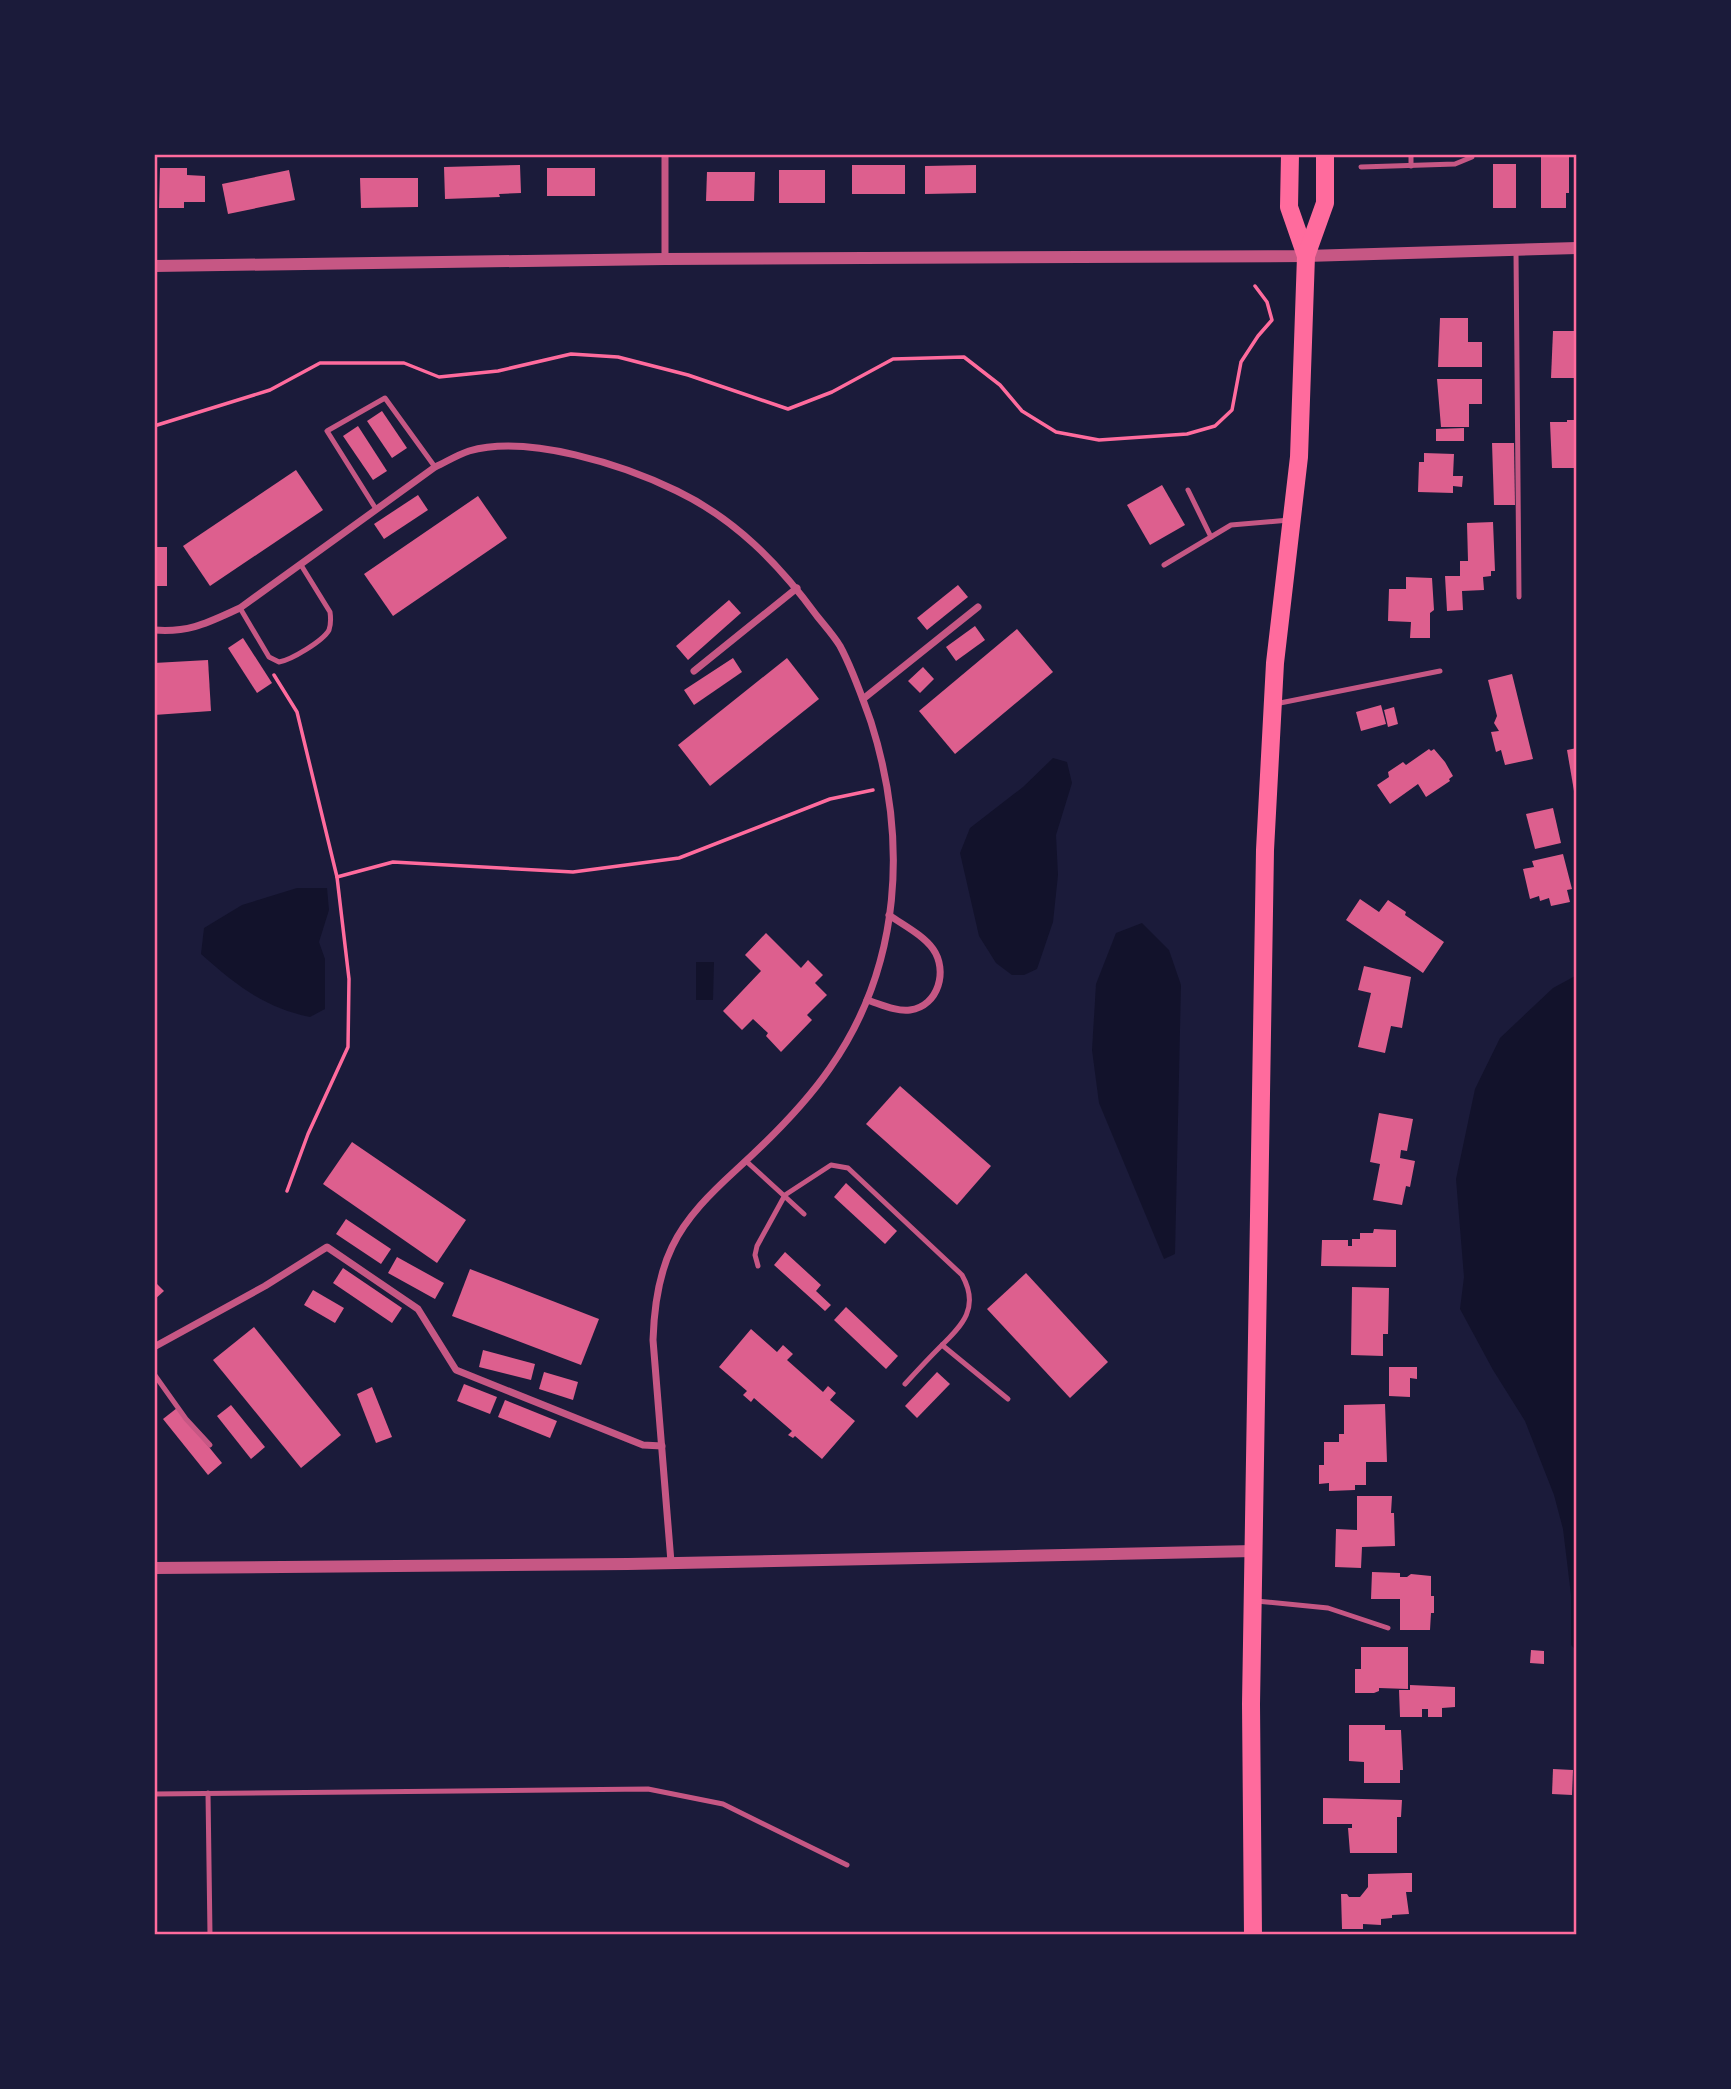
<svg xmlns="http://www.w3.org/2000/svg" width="1731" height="2089" font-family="'Exo 2',sans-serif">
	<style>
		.water { fill: #12122b }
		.building { fill: #dd5f8e }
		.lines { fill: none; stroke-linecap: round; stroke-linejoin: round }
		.path { stroke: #ff6b9d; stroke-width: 3.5 }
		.service { stroke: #c65784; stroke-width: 5 }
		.minor { stroke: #c65784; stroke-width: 7 }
		.tertiary { stroke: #c65784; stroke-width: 12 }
		.primary { stroke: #ff6b9d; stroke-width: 18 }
		.neatline { fill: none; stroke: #ff6b9d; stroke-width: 2.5 }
	</style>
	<rect width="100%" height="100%" fill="#1b1b3a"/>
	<g class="water">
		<polygon points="1053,758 1067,762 1072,783 1056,835 1058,875 1053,922 1037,969 1024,975 1012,975 996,963 979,936 960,853 970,828 1023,787"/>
		<path d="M297,888h30l2,22 -10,32 6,17v50l-15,8c-47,-10 -74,-32 -109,-63l3,-26 38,-23z"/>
		<polygon points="1142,923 1169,950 1181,985 1175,1254 1164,1259 1099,1103 1092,1050 1096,984 1116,933"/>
		<polygon points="696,962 714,962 713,1000 696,1000"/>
		<polygon points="1577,975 1577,1651 1571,1645 1571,1595 1563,1529 1554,1495 1525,1421 1493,1370 1460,1309 1464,1277 1456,1179 1475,1089 1500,1038 1553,988"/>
	</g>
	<g class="building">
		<polygon points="1541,154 1569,154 1569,193 1566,193 1566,208 1541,208"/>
		<rect x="1493" y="164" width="23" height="44"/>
		<polygon points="520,165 521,193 499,194 500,197 445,199 444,167"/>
		<rect x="852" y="165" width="53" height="29"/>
		<polygon points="976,165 976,193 925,194 925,166"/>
		<polygon points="160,168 187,168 187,175 205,176 205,202 184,202 184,208 159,208"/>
		<rect x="547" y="168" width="48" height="28"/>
		<polygon points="289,170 295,200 228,214 222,184"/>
		<rect x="779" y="170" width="46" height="33"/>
		<polygon points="707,172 755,172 754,201 706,201"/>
		<polygon points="360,178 418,178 418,207 361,208"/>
		<polygon points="1440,318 1468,318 1468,342 1482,342 1482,367 1438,367"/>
		<polygon points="1553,331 1577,331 1577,378 1551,378"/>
		<polygon points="1437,379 1482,379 1482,404 1469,404 1469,427 1441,427"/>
		<polygon points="382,411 407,448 392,458 367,421"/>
		<polygon points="1567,420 1575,420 1577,422 1577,468 1552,468 1550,422 1567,422"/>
		<polygon points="358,426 387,471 373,480 343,436"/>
		<polygon points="1464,428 1464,441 1436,441 1436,429"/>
		<polygon points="1492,443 1514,443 1515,505 1494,505"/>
		<polygon points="1424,453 1454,454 1453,476 1463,476 1462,487 1453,486 1453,493 1418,492 1419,462 1424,462"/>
		<polygon points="296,470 323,510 210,586 183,546"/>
		<polygon points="1162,485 1185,525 1150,545 1127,505"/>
		<polygon points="418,495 428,510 384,539 374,524"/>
		<polygon points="478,496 507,538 393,616 364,574"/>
		<polygon points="1493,522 1495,571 1491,571 1491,576 1483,577 1484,590 1462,591 1463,610 1447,611 1445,576 1460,576 1460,561 1468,561 1467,523"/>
		<rect x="154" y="547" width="13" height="39"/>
		<polygon points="1406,577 1432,578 1434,610 1430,613 1430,638 1410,638 1411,622 1388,621 1389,589 1406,589"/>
		<polygon points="958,585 968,597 927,630 917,618"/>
		<polygon points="729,600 741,613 688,660 676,646"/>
		<polygon points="975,626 985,640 956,661 946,647"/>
		<polygon points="1017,629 1053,672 955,754 919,711"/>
		<polygon points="243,638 272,683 257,693 228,648"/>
		<polygon points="733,658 742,672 694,705 684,690"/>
		<polygon points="787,658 819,699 710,786 678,745"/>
		<polygon points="208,660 211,711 154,715 154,663"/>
		<polygon points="923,667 934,679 920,693 908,681"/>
		<polygon points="1512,674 1533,759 1505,765 1501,750 1496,752 1491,732 1499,731 1494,723 1497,716 1488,680"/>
		<polygon points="1381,705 1386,724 1361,731 1356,712"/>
		<polygon points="1394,707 1398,724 1388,727 1384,710"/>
		<polygon points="1577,748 1577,790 1574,791 1567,750"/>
		<polygon points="1429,749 1431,751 1434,749 1445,762 1453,776 1449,779 1450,781 1426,797 1418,784 1390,804 1377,785 1389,777 1388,772 1403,762 1406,765"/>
		<polygon points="1553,808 1561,843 1535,849 1526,814"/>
		<polygon points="1563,854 1572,889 1567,890 1570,902 1551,906 1549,898 1540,901 1539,896 1530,899 1523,869 1534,867 1532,861"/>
		<polygon points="1360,899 1379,912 1388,900 1406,912 1405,915 1444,942 1423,973 1346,920"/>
		<polygon points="766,933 801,968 808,960 823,975 815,983 827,995 807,1015 812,1020 781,1052 766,1036 768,1033 753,1019 742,1030 723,1011 761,971 745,955"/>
		<polygon points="1364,966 1411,977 1402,1028 1391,1026 1385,1053 1358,1047 1371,993 1358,990"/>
		<polygon points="900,1086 991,1166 957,1205 866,1124"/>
		<polygon points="1379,1113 1413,1119 1407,1151 1401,1150 1400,1158 1415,1161 1410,1187 1406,1186 1402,1205 1373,1200 1380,1164 1370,1162"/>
		<polygon points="352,1142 466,1220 437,1263 323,1184"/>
		<polygon points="846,1183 897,1231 885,1244 834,1197"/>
		<polygon points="346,1219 391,1249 381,1264 336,1234"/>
		<polygon points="1374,1229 1396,1230 1396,1267 1321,1266 1322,1240 1348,1240 1348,1246 1352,1246 1352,1239 1360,1239 1360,1233 1373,1233"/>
		<polygon points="785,1252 821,1285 816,1291 831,1305 825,1311 774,1265"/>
		<polygon points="397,1257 444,1283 435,1299 388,1273"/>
		<polygon points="343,1268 402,1308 392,1323 333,1283"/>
		<polygon points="470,1269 599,1319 581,1365 452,1316"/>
		<polygon points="1026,1273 1108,1362 1070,1398 987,1309"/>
		<polygon points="154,1281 164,1291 154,1300"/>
		<polygon points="1352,1287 1389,1288 1388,1334 1383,1334 1383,1356 1351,1355"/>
		<polygon points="313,1290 344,1308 335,1323 304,1305"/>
		<polygon points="846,1307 898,1356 886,1369 834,1320"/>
		<polygon points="254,1327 341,1435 301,1468 213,1360"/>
		<polygon points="751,1329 777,1352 783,1345 793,1354 787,1360 823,1392 828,1386 836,1393 830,1400 855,1421 822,1459 795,1436 793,1438 788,1435 792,1431 754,1398 751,1402 743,1395 747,1391 719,1367"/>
		<polygon points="483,1350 535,1364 531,1380 479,1367"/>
		<polygon points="1389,1367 1417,1367 1417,1379 1410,1378 1410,1397 1389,1396"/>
		<polygon points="544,1372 578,1382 573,1400 539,1389"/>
		<polygon points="937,1372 950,1384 917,1418 905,1406"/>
		<polygon points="464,1384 497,1397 490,1414 457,1401"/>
		<polygon points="372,1387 392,1437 376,1443 357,1394"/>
		<polygon points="505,1400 557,1421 550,1438 498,1417"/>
		<polygon points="1385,1404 1387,1462 1366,1462 1366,1485 1355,1485 1355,1490 1329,1491 1329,1483 1319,1484 1319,1465 1324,1465 1324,1442 1339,1442 1339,1434 1344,1434 1344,1405"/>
		<polygon points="231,1405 265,1447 251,1459 217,1416"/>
		<polygon points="177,1408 222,1463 208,1475 163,1419"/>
		<polygon points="1357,1496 1392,1496 1391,1513 1394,1513 1395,1546 1362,1547 1361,1568 1335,1567 1336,1529 1357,1530"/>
		<polygon points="1372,1572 1400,1573 1400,1577 1407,1577 1411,1574 1431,1576 1431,1596 1434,1596 1434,1613 1431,1613 1430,1630 1400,1630 1400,1599 1371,1599"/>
		<polygon points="1361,1647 1408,1647 1408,1689 1379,1688 1379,1691 1374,1693 1355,1693 1355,1669 1361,1669"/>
		<polygon points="1531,1650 1544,1651 1544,1664 1530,1663"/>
		<polygon points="1410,1685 1455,1687 1455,1707 1442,1708 1442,1717 1428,1717 1428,1709 1422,1709 1422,1717 1400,1717 1399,1690 1410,1690"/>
		<polygon points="1349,1725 1385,1725 1385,1730 1401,1730 1403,1770 1400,1770 1400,1783 1364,1783 1364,1762 1349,1761"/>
		<polygon points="1553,1769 1573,1770 1572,1795 1552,1794"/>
		<polygon points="1323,1798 1402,1800 1401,1817 1397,1817 1397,1853 1350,1853 1348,1828 1352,1828 1352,1824 1323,1824"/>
		<polygon points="1406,1873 1412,1873 1412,1892 1406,1892 1409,1914 1392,1915 1392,1918 1381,1919 1381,1925 1363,1924 1363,1929 1342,1929 1341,1894 1347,1894 1349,1897 1360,1897 1368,1887 1368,1874"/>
	</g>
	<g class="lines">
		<g class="path">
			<polyline points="154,426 270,390 320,363 404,363 439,377 498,371 571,354 618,357 688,375 788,409 832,392 893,359 964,357 1000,385 1022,411 1056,432 1099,440 1187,434 1215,426 1232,410 1241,362 1258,336 1272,320 1267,302 1255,286"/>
			<polyline points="274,675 297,712 337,877 349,979 348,1047 308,1134 287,1191"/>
			<polyline points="337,877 393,862 573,872 679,858 830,799 873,790"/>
		</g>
		<g class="service">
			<polyline points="1411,166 1411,154"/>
			<polyline points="1361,167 1455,164 1472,157 1472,154"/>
			<polyline points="1516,252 1519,597"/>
			<polyline points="1188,490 1211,537"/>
			<polyline points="376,509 327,431 385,398 435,467"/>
			<polyline points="1164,565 1231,525 1289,520"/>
			<path d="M240,608l29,49 10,5c12,-2 44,-21 50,-32 2,-6 2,-11 1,-18l-29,-47"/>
			<polyline points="1275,704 1440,671"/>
			<polyline points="746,1161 804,1214"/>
			<path d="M758,1266l-3,-11 2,-9 28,-51 46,-30 17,3 114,107c18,32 1,50 -22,72 -12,12 -24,25 -35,37"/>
			<polyline points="942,1345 1008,1399"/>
			<polyline points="154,1374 186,1419 210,1445"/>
			<polyline points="1256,1601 1328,1608 1388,1628"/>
			<polyline points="208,1793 210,1935"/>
			<polyline points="154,1794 648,1789 723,1804 847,1865"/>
		</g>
		<g class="minor">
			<polyline points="665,259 665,154"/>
			<path d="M154,630c36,3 55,-8 86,-22l195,-141c11,-5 22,-12 34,-16 59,-17 155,14 208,40 58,28 102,73 140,125 8,10 17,20 23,30 13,24 22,51 31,76 37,117 31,243 -41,346 -24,35 -62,73 -94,102 -24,22 -50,47 -64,77 -14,29 -18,61 -19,93l18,222"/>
			<polyline points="694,671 797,588"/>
			<polyline points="863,699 978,607"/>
			<path d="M867,1000c13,4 30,12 43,10 29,-4 38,-40 23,-61 -10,-14 -30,-24 -44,-34"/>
			<polyline points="154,1347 265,1286 327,1247 418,1309 456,1370 643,1445 662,1446"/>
		</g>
		<g class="tertiary">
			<polyline points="154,266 665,259 1306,256 1577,248"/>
			<polyline points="154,1568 628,1564 1254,1551"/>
		</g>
		<g class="primary">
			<polyline points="1290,154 1289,207 1306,256"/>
			<polyline points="1253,1935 1251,1704 1265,850 1275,663 1299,457 1306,256 1325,203 1325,154"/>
		</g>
	</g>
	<rect width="1731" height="2089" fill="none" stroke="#1b1b3a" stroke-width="312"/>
	<rect x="156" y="156" width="1419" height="1777" class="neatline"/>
</svg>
